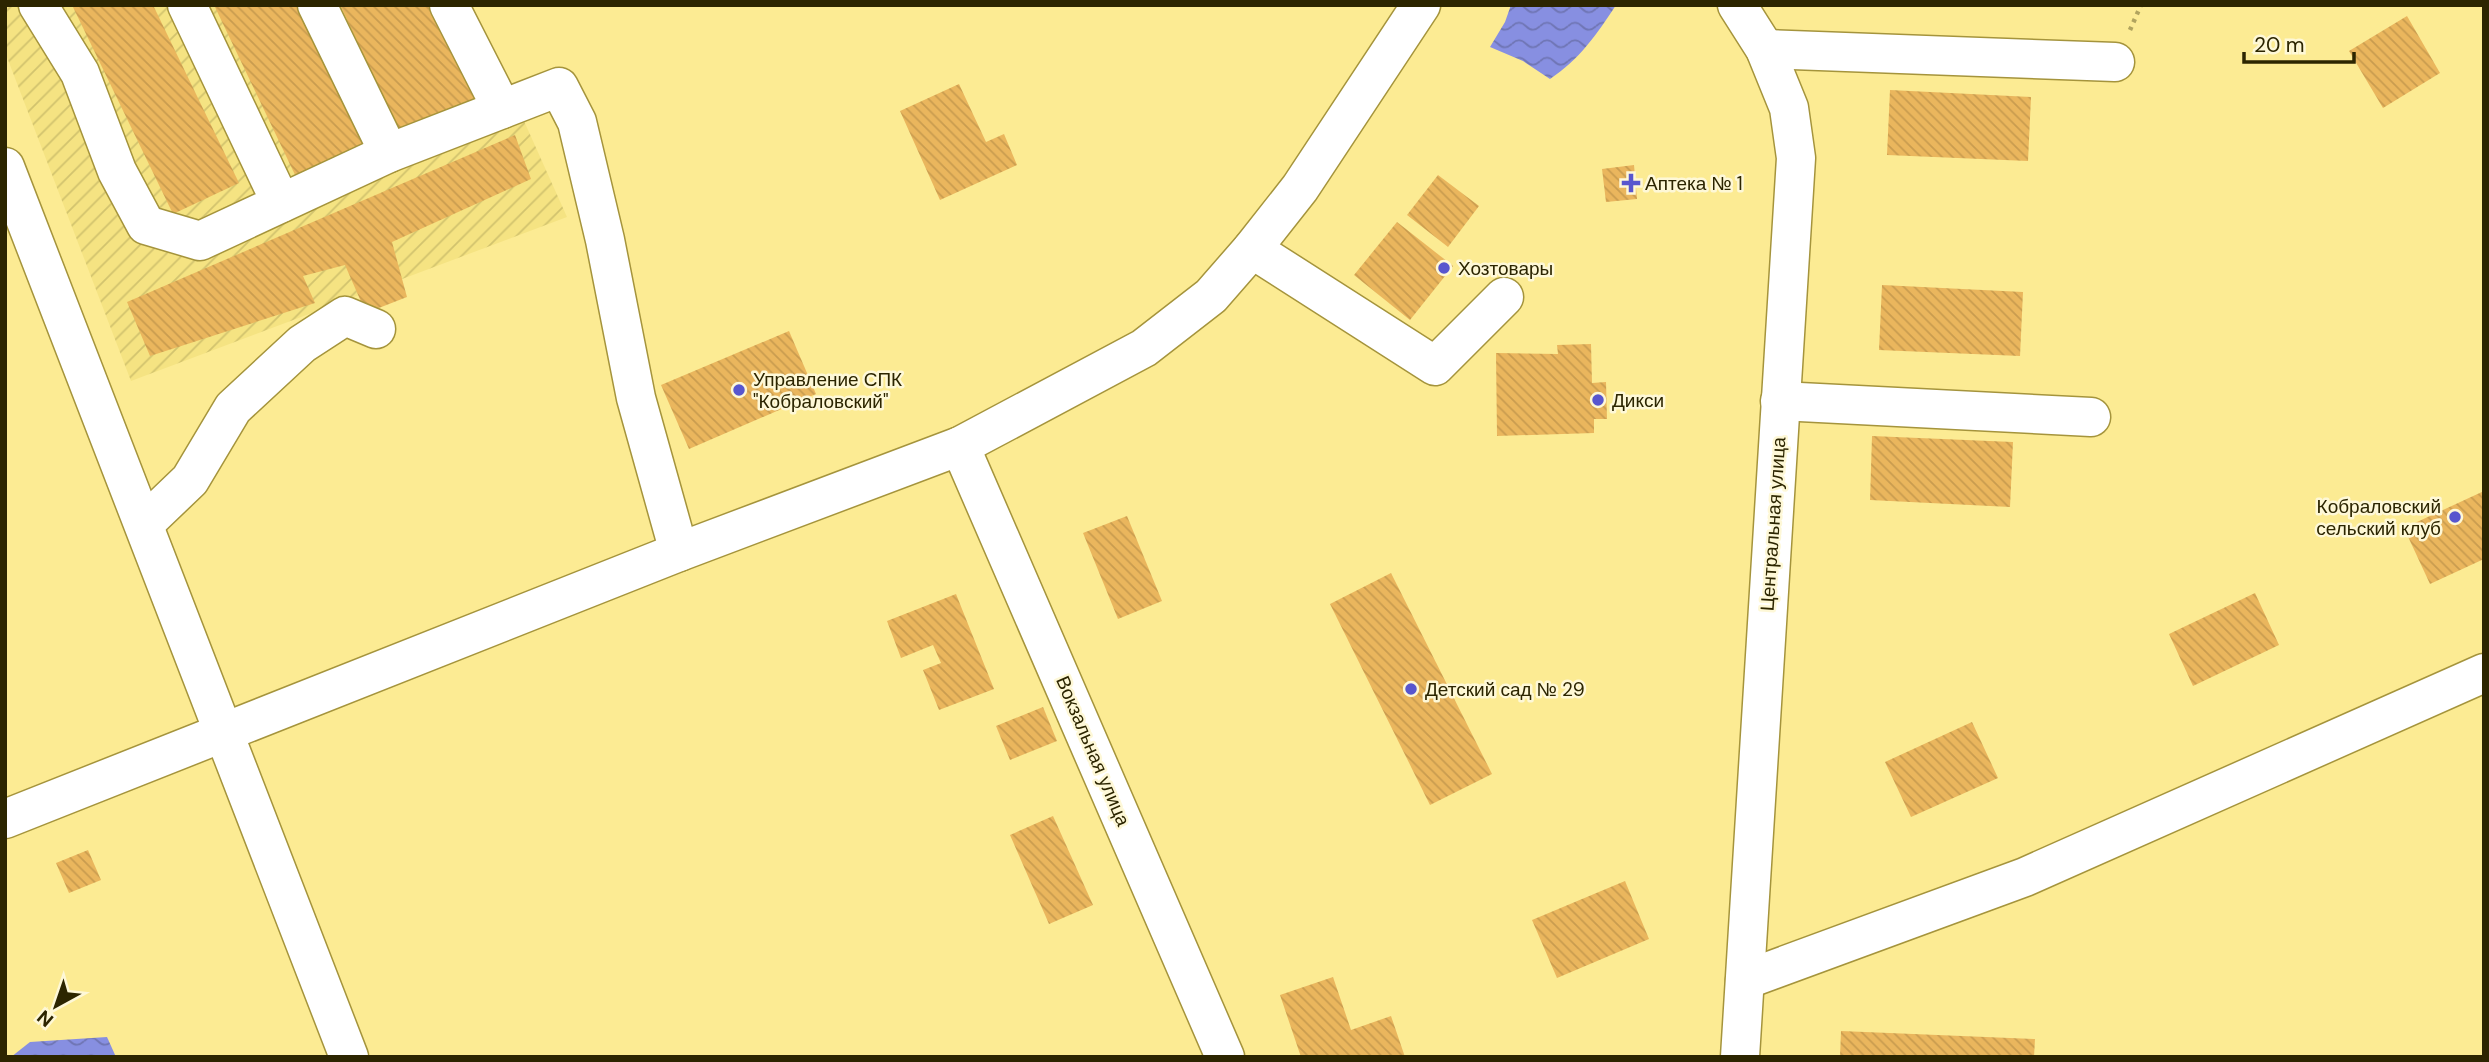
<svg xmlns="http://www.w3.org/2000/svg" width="2489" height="1062" font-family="'DM Sans',sans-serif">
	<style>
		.industrial { fill: url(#industrial-furrows) }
		.water { fill: url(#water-waves) }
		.building { fill: url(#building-back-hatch) }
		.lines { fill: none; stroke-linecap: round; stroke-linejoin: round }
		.minor-casing { stroke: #a5943c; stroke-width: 41 }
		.path { stroke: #b1a45e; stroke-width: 4.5; stroke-dasharray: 3.5 5; stroke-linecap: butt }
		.minor { stroke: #fff; stroke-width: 38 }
		.poi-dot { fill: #5856ce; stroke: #fef8d7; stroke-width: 2.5 }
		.labels { text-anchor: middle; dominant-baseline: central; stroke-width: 5; stroke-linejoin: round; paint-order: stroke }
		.poi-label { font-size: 19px; fill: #2c2500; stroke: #fef8d7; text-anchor: start }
		.street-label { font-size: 19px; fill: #2c2500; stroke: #fef8d7 }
	</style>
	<defs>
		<pattern id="industrial-furrows" width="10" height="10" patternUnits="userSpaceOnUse" patternTransform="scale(1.75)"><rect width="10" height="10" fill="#f5e382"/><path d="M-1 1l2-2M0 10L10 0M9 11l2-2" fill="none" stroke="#d2c36e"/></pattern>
		<pattern id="water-waves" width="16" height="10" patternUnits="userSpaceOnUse" patternTransform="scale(1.75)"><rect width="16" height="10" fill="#878fe1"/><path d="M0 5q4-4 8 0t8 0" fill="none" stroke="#6f75b4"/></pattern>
		<pattern id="building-back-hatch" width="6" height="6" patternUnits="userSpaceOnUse" patternTransform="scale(1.75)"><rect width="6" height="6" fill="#eab65d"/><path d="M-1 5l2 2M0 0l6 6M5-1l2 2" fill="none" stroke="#c99c4f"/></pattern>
	</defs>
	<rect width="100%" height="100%" fill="#fceb93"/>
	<polygon class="industrial" points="5,5 472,5 567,217 131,381 5,52"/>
	<g class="water">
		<path d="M1511,5h105c-19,29 -37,55 -66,74l-27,-18 -33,-14 15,-25z"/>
		<polygon points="107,1037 116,1057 11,1057 30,1042"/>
	</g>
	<g class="building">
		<polygon points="72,5 153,5 239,183 173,214"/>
		<polygon points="214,5 298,5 365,150 297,179"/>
		<polygon points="340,5 431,5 477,102 402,137"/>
		<polygon points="2407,16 2440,73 2383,108 2349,51"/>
		<polygon points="959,84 986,142 1004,134 1017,165 940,200 900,111"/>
		<polygon points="1890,90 2031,97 2028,161 1887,155"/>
		<polygon points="515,135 531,179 392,242 407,297 366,313 345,265 303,276 315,303 150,356 127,302"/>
		<polygon points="1634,165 1637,199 1606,202 1602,169"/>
		<polygon points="1438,175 1479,206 1448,247 1407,215"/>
		<polygon points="1397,222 1453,266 1410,320 1354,275"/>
		<polygon points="1882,285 2023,292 2020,356 1879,350"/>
		<polygon points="789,331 816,394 689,449 661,385"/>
		<polygon points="1591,344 1592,383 1606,382 1607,419 1594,419 1594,433 1497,436 1496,353 1558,354 1557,345"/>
		<polygon points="1872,436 2013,442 2010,507 1870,500"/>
		<polygon points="2484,491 2484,559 2430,584 2404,528"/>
		<polygon points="1127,516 1162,601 1118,619 1083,533"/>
		<polygon points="1391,573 1492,774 1430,805 1330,604"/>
		<polygon points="2255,593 2279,645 2193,686 2169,634"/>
		<polygon points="956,594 994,689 939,710 923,670 941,663 933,645 901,658 887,621"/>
		<polygon points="1043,707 1057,741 1010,760 996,726"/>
		<polygon points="1972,722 1998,778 1911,817 1885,762"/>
		<polygon points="1053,816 1093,905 1049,924 1010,835"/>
		<polygon points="88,850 101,880 69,893 56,863"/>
		<polygon points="1625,881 1649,939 1557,978 1532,920"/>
		<polygon points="1333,977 1351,1030 1391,1016 1405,1057 1301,1057 1280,995"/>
		<polygon points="1841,1031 2035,1039 2034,1057 1840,1057"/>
	</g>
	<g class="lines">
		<g class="minor-casing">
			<g id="minor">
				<polyline points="38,5 80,73 117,171 146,225 200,241 389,153 559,87 577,122 605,240 636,398 679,552"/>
				<polyline points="187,5 281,203"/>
				<polyline points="317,5 389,153"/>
				<polyline points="449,5 502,109"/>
				<polyline points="1737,5 1765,49 1789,108 1796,158 1740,1057"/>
				<polyline points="1765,49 2115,62"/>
				<polyline points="5,167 349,1057"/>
				<polyline points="1252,249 1435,366 1504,297"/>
				<polyline points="1780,401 2091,417"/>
				<polyline points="960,446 1225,1057"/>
				<polyline points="144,524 190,480 233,408 302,344 345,316 376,329"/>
				<polyline points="5,819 679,552 960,446 1144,348 1211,296 1252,249 1300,188 1421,5"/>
				<polyline points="1745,980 2025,877 2484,673"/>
			</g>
		</g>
		<polyline class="path" points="2130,30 2141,5"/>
		<use href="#minor" class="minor"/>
	</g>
	<g class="poi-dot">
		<path d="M1627.5 172.5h7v7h7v7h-7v7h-7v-7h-7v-7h7z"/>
		<circle cx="1444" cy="268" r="7"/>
		<circle cx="739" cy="390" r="7"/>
		<circle cx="1598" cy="400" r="7"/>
		<circle cx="2455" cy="517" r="7"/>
		<circle cx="1411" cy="689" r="7"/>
	</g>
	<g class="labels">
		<g class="poi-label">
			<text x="1645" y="183">Аптека № 1</text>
			<text x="1458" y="268">Хозтовары</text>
			<text x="753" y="379">Управление СПК<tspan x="753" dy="22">"Кобраловский"</tspan></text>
			<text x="1612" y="400">Дикси</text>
			<text x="2441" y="506" text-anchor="end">Кобраловский<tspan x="2441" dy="22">сельский клуб</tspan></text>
			<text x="1425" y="689">Детский сад № 29</text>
		</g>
		<g class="street-label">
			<text transform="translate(1773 524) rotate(-86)">Центральная улица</text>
			<text transform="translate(1093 751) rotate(67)">Вокзальная улица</text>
		</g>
	</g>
	<rect width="2489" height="1062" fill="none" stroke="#2c2500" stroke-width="14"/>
	<g transform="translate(56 1006) rotate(220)" stroke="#fef8d7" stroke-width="5" paint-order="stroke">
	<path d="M0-5L12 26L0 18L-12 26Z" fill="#2c2500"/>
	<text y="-10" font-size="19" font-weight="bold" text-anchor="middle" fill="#2c2500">N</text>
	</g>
	<path d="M2244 52v10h110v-10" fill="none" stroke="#2c2500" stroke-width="3.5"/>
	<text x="2254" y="52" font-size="21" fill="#2c2500" stroke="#fef8d7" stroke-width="5" paint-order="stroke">20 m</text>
</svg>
